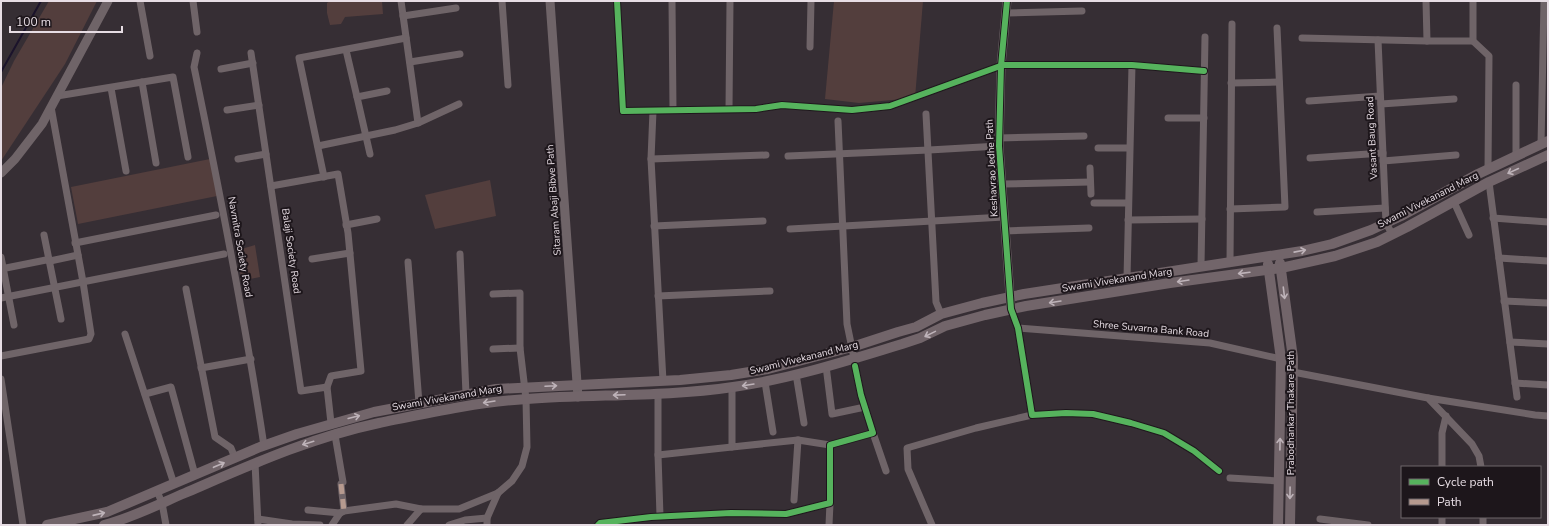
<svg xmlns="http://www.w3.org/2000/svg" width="1549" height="526" font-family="'Nunito Sans',sans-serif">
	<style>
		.green { fill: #533e3d }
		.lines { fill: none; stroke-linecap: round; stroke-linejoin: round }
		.stream { stroke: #1b132b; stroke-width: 2 }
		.minor { stroke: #6f6468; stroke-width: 7 }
		.tertiary { stroke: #6f6468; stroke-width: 9 }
		.secondary { stroke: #72656a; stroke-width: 10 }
		.quiet { stroke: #b69a8f; stroke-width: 5; stroke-dasharray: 10 5; stroke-linecap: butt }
		.cycleway-casing { stroke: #1d161b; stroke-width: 8 }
		.cycleway { stroke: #56b35d; stroke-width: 6 }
		.oneway { stroke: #beb3b9 }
		.labels { text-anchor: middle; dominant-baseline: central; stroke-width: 4; stroke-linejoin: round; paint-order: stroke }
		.street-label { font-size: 10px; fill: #e7dde4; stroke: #1d161b }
	</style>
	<rect width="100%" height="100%" fill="#362e34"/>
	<g class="green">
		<polygon points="49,1 97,1 65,64 1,161 1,88 14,61"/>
		<polygon points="330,1 382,1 383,14 345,17 341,24 330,25 327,13 327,3"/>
		<polygon points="834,1 923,1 915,98 859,103 825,99"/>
		<polygon points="210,159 217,196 78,224 71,187"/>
		<polygon points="490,180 496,216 435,229 425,195"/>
		<polygon points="255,245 260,277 241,281 238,250"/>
	</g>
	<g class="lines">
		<polyline class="stream" points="1,72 41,1"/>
		<g class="minor">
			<polyline points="140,1 150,56"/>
			<polyline points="193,1 197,32"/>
			<polyline points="401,1 418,123"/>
			<polyline points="502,1 508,85"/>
			<polyline points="617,1 623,111 756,109 782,105 852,110 890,106 1003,65 1132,65 1204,71"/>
			<polyline points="672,1 673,110"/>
			<polyline points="1426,1 1427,41"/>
			<polyline points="1473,1 1473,41 1489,56 1488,169"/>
			<polyline points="1006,13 1082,11"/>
			<polyline points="403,16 456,8"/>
			<polyline points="1302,38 1427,41 1473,41"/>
			<polyline points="1378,40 1386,223 1392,234"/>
			<polyline points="810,47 811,1"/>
			<polyline points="346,50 357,97"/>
			<path d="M197,53l-3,14c26,126 51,252 70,379"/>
			<polyline points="251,53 301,391 327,387 331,423"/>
			<polyline points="410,62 460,54"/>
			<polyline points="221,69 253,63"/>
			<polyline points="142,82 156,163"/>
			<polyline points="1231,83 1279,82"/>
			<polyline points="111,88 126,171"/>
			<polyline points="57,96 173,77 188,157"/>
			<polyline points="1309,101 1380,96"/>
			<polyline points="1381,104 1454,99"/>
			<polyline points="729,109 730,1"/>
			<polyline points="227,110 259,105"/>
			<polyline points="653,111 651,159 663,381"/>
			<polyline points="926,114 936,302 941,314"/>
			<polyline points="1168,118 1204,118"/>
			<polyline points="838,121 847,324 854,358"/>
			<polyline points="999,138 1084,136"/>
			<polyline points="1541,145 1544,1"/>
			<polyline points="318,146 395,130 418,123 459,104"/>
			<polyline points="1098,148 1129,148"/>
			<polyline points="370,154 357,97 387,91"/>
			<polyline points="788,156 929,150 999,146"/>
			<polyline points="1516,157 1516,85"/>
			<polyline points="1310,158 1383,153"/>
			<polyline points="238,159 266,154"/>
			<polyline points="651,159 766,155"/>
			<polyline points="1383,161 1456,155"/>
			<polyline points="1090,168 1091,194"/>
			<polyline points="324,177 299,58 406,38"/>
			<polyline points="1489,182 1517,397"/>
			<polyline points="1002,184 1090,182"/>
			<polyline points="271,186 338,174 348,233 361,371 331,376 327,387"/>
			<polyline points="1454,202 1469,235"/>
			<polyline points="1094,203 1128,203"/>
			<polyline points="1230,209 1285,207 1277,28"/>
			<polyline points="1317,212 1385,208"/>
			<polyline points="1493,218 1548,222"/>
			<polyline points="1128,220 1202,219"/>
			<polyline points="346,225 377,219"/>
			<polyline points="654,226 763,221"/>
			<polyline points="790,229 1004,217"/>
			<polyline points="1005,231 1089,228"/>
			<polyline points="44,235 61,319"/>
			<polyline points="75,243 216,215"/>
			<polyline points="460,254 466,394"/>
			<polyline points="1,257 14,325"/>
			<polyline points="1499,258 1548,261"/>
			<polyline points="312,259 350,253"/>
			<polyline points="408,262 419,403"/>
			<polyline points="1230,262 1232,24"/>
			<polyline points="1201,266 1205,37"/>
			<polyline points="1,269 46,260 50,261 78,255"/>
			<polyline points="1127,278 1132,65"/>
			<polyline points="186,289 215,437 231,448 235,458"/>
			<polyline points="658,296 770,291"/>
			<polyline points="1,298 224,254"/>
			<polyline points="1504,301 1548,303"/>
			<polyline points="1011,309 1018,328 1032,415 1066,413 1093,414 1131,423 1164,433 1194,451 1219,471"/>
			<polyline points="1018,328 1210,343 1281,359"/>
			<polyline points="125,334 174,484"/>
			<polyline points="1510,342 1548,344"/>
			<polyline points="493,349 520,348"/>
			<polyline points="1,356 84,340 89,339 91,334 83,282 51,107"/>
			<polyline points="826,366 832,414 865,407"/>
			<polyline points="201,368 251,359"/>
			<polyline points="1293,372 1428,398 1472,444 1479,456 1481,467"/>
			<polyline points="796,374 804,423"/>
			<polyline points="1,379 23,525"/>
			<polyline points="765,382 773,432"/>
			<polyline points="1515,383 1548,385"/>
			<polyline points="732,388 732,447 798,440 830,445"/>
			<polyline points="145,394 171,387 195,475"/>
			<polyline points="658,394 658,455 660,516"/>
			<polyline points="1428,398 1535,415 1548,416"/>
			<polyline points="873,433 886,471"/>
			<polyline points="335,435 343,482"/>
			<polyline points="658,455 732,447"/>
			<polyline points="255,463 258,525"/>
			<polyline points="1442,467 1442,433 1446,416"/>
			<polyline points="1230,478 1279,481"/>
			<polyline points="341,484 344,511"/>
			<polyline points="157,491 162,503 166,525"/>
			<polyline points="794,500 798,440"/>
			<polyline points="308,510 340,513"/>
			<polyline points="1442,517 1442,525"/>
			<polyline points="1483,517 1483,525"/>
			<polyline points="258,519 292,524 320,525"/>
			<polyline points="1320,519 1368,525"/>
			<polyline points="332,525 340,513 344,511 396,504 421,509"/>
			<polyline points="407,525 421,509 459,509 498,493 512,481 522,466 527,447 526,399 520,348 520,293 493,294"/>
			<polyline points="449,525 465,520 487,518"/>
			<polyline points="487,525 487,518 498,493"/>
			<polyline points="598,525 600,523 651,517 731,513 786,514 830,503 830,445 873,433 861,395 855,366"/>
			<polyline points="829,525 830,503"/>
			<polyline points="932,525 908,469 907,448 976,428 1032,415"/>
		</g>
		<g class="tertiary">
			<polyline points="550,1 578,397"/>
			<polyline points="1007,1 1001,66 999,146 1011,309"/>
			<polyline points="1,173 15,159 42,124 108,1"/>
		</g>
		<g class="secondary">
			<polyline points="1280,263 1293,358 1290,525"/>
			<polyline points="1268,264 1281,359 1278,525"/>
			<polyline points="47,525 107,512 260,447 297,434 374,412 496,389 680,380 731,375 768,369 852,347 898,332 916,327 941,314 982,303 1024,294 1302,251 1332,244 1371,230 1401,216 1478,174 1548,141"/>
			<path d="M104,525c28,-7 55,-21 81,-32 63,-27 127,-56 194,-70 49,-10 98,-21 148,-24 68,-5 138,-2 206,-12 58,-8 113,-26 169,-43l18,-6 25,-12 40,-11 41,-9 144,-23 111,-15 54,-12 42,-14 30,-15 82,-45 59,-27"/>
		</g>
		<polyline class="quiet" points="341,484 344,511"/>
		<g class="cycleway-casing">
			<g id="cycleway">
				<polyline points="617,1 623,111 756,109 782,105 852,110 890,106 1003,65 1132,65 1204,71"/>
				<polyline points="1007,1 1001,66 999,146 1011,309 1018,328 1032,415 1066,413 1093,414 1131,423 1164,433 1194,451 1219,471"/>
				<polyline points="598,525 600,523 651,517 731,513 786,514 830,503 830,445 873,433 861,395 855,366"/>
			</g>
		</g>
		<use href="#cycleway" class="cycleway"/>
	</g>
	<defs><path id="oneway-shaft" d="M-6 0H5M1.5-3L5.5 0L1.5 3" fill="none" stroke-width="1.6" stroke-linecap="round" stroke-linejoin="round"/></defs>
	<g class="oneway">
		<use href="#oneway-shaft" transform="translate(1513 171) rotate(155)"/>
		<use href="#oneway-shaft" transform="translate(1300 251) rotate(-11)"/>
		<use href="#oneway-shaft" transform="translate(1244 273) rotate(173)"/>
		<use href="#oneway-shaft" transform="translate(1183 281) rotate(171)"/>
		<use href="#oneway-shaft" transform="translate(1284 293) rotate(83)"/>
		<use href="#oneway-shaft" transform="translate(1055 302) rotate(171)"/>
		<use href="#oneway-shaft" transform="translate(930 334) rotate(154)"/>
		<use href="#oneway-shaft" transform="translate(748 385) rotate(171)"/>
		<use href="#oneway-shaft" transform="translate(551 386) rotate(-3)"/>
		<use href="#oneway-shaft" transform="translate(619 395) rotate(178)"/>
		<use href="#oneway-shaft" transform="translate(489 402) rotate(171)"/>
		<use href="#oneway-shaft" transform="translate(354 417) rotate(-14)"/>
		<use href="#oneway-shaft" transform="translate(308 443) rotate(163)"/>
		<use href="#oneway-shaft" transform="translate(1280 444) rotate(-89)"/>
		<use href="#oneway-shaft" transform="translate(219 465) rotate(-23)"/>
		<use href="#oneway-shaft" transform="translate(1290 493) rotate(91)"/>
		<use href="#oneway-shaft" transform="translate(99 514) rotate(-13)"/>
	</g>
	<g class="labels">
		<g class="street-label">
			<text transform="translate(1372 138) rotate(-93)">Vasant Baug Road</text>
			<text transform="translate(992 168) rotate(-93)">Keshavrao Jedhe Path</text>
			<text transform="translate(554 200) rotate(-94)">Sitaram Abaji Bibve Path</text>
			<text transform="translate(1428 200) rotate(-27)">Swami Vivekanand Marg</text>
			<text transform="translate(240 247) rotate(80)">Navmitra Society Road</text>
			<text transform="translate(291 251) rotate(82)">Balaji Society Road</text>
			<text transform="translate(1117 280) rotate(-9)">Swami Vivekanand Marg</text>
			<text transform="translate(1151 329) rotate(5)">Shree Suvarna Bank Road</text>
			<text transform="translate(804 358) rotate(-14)">Swami Vivekanand Marg</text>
			<text transform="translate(447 398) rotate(-10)">Swami Vivekanand Marg</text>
			<text transform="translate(1291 413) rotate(-90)">Prabodhankar Thakare Path</text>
		</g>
	</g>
	<rect width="1549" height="526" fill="none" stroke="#e7dde4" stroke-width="4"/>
	<rect x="1401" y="466" width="140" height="52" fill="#1d161b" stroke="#6e666b"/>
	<rect x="1409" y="479" width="20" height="6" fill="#56b35d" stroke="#6e666b"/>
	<text x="1437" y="486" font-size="12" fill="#e7dde4">Cycle path</text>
	<rect x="1409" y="499" width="20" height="6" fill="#b69a8f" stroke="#6e666b"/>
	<text x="1437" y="506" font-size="12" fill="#e7dde4">Path</text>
	<path d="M10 26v6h112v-6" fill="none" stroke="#e7dde4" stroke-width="2"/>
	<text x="16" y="26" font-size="12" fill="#e7dde4" stroke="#1d161b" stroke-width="3" paint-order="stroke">100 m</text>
</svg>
